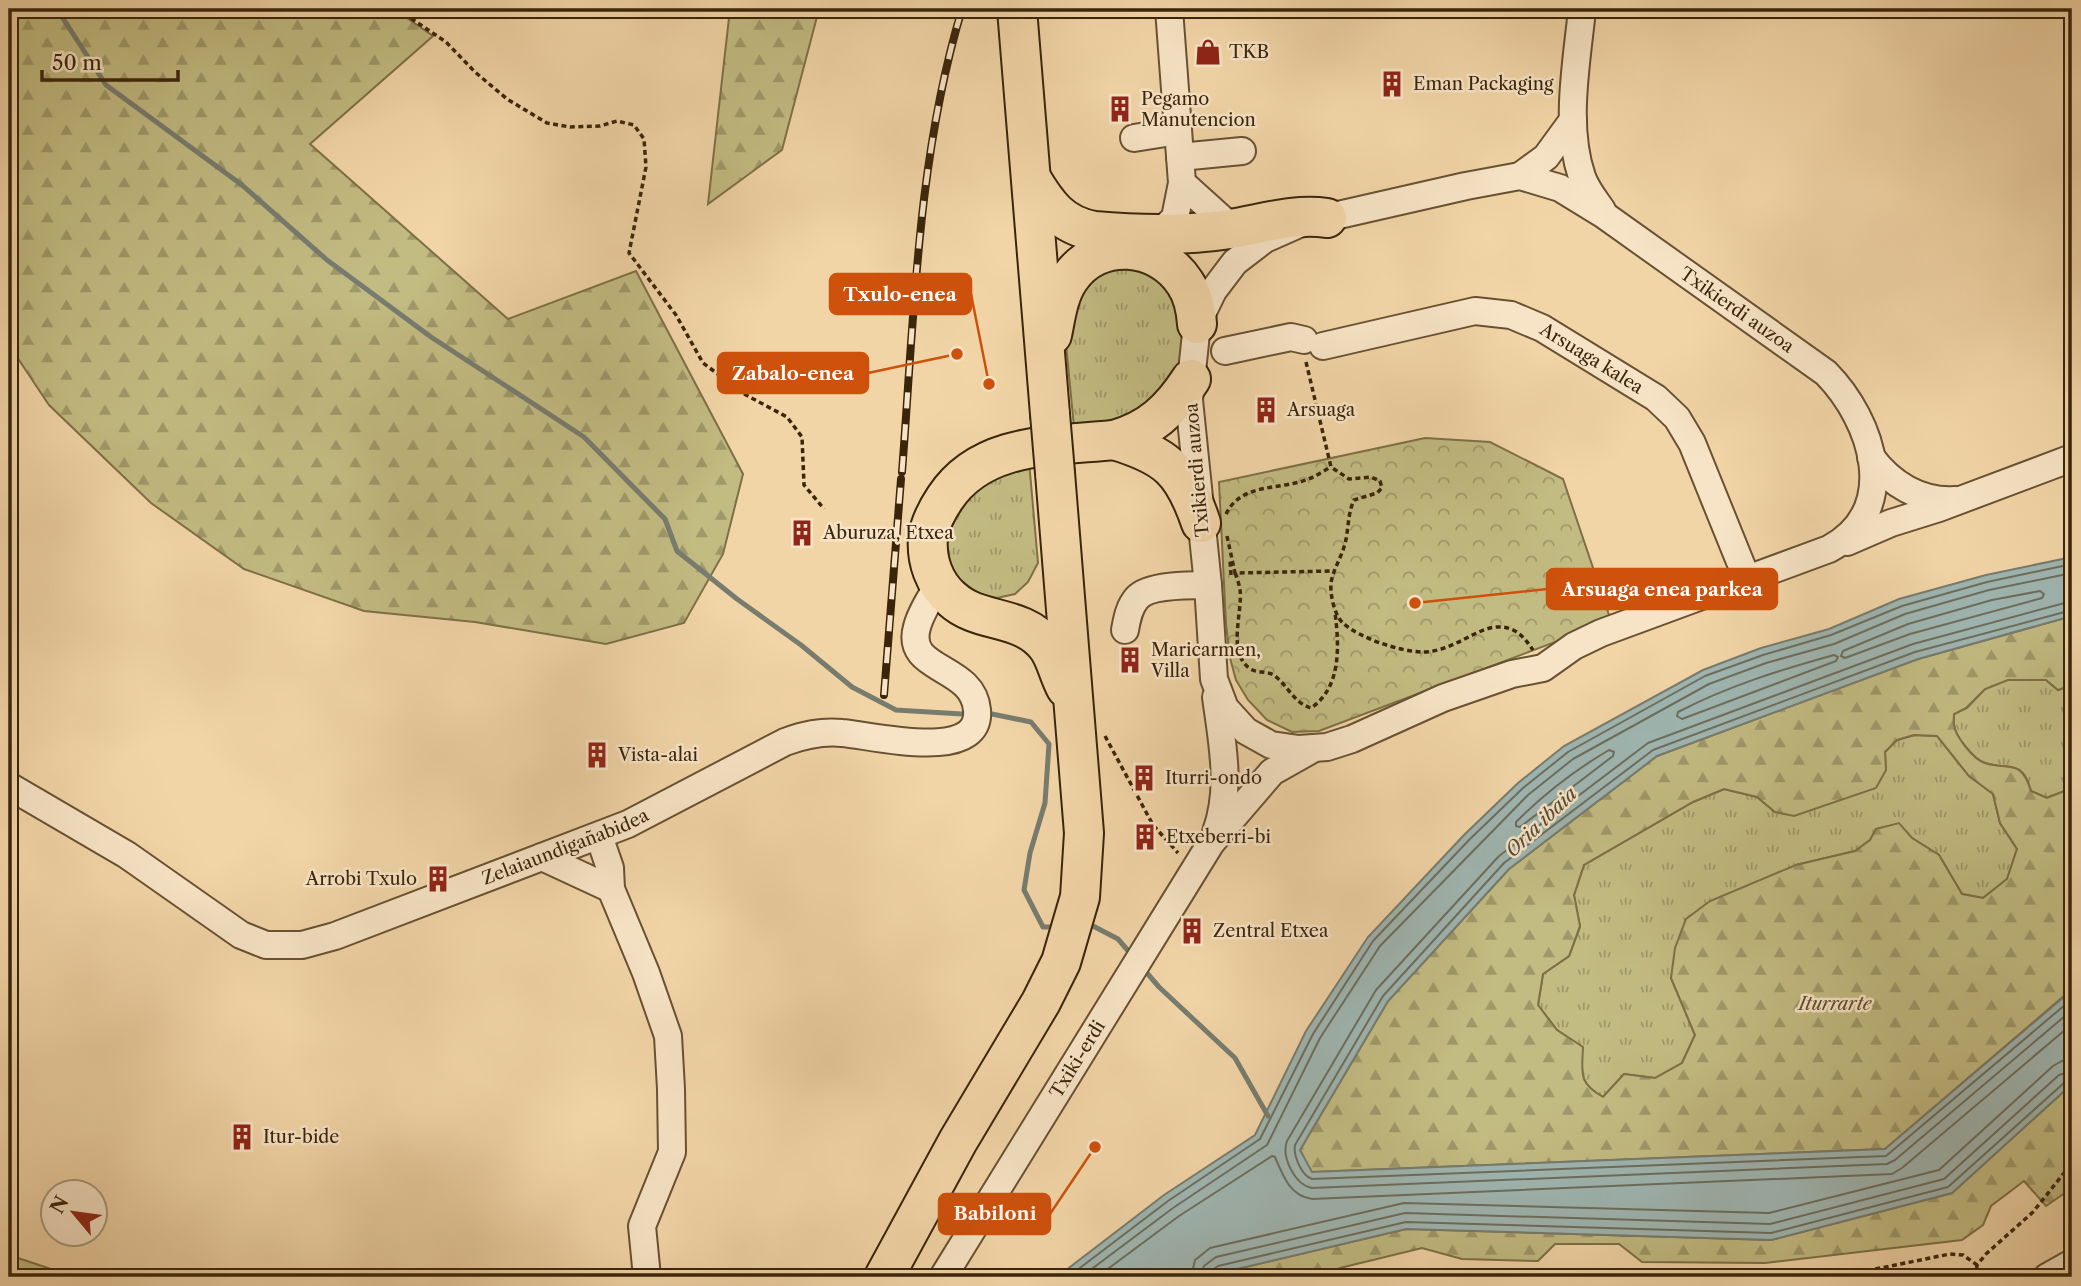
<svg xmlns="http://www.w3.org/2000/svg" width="2081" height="1286" font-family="'Libre Caslon Text',serif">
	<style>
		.grass { fill: url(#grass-tufts); stroke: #7e7046; stroke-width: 2 }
		.forest { fill: url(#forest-firs); stroke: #7e7046; stroke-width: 2; fill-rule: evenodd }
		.park { fill: url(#park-crowns); stroke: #7e7046; stroke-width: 2 }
		.water { fill: #9fb6b2; stroke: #777c6f; stroke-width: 2 }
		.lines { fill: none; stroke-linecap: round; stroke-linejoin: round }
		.shore { stroke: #6c6e5e; stroke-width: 2 }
		.stream { stroke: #777c6f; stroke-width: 5 }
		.minor-casing { stroke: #685132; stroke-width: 30 }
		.highway-casing { stroke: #3a250b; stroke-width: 42 }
		.path { stroke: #3a250b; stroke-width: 3.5; stroke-dasharray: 5 3.5; stroke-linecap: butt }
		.minor { stroke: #f7e4c6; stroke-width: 26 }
		.highway { stroke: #f2d5a7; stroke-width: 38 }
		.rail-casing { stroke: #3a250b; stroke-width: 8 }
		.rail { stroke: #f7e4c6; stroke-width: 5; stroke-dasharray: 16; stroke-linecap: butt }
		.highway-bridge-casing { stroke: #3a250b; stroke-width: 42; stroke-linecap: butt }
		.highway-bridge { stroke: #f2d5a7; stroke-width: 38 }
		.labels { text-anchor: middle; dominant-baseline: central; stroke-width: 5; stroke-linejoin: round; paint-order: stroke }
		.poi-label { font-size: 18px; fill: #3a250b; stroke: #f7e4c6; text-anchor: start }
		.street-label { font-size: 18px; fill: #3a250b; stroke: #f7e4c6 }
		.park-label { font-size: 18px; font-style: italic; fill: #5c4a29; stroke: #f7e4c6 }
		.water-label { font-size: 19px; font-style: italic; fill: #534935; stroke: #f7e4c6 }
		.leader { fill: none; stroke: #ce510c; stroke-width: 2.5 }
		.callout-dot { fill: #ce510c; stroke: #f7e4c6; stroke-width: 2.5 }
		.callout { fill: #ce510c; stroke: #ce510c; stroke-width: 2.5 }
		.callout-label { font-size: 19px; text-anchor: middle; font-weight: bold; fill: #fff }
	</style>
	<defs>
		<pattern id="grass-tufts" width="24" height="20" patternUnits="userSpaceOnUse" patternTransform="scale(1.75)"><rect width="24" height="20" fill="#c2bb82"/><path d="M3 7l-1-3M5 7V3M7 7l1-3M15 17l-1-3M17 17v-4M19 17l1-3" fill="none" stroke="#9f9869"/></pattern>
		<pattern id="forest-firs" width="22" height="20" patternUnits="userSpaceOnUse" patternTransform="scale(1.75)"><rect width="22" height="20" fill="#c2bb82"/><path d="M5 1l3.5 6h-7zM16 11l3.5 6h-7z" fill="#9f9869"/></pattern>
		<pattern id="park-crowns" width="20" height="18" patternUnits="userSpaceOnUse" patternTransform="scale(1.75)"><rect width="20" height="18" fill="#c2bb82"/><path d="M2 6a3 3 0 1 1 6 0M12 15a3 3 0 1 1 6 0" fill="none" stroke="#9f9869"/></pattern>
	</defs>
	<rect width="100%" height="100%" fill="#f2d5a7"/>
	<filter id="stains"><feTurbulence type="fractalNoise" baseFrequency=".00286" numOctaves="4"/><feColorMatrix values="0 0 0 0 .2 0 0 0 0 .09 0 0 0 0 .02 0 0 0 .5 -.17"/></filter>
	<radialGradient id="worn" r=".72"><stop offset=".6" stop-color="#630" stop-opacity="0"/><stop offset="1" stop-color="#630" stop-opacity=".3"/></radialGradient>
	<g class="grass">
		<polygon points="1148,263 1180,294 1186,348 1177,378 1128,423 1074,427 1065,334 1071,300 1100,266"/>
		<polygon points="1029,461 1038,563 1028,582 1015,594 997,598 979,594 957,578 946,556 947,531 958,508 980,482"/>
		<path d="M2008,679l38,1 12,10 14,-5v103l-25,10 -16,-7c-9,-33 -22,-20 -46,-28 -11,-3 -30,-27 -31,-38 -1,-3 0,-7 0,-11l13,-6 18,-19z"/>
		<path d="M1915,735l22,1 32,40 24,18 7,29 17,26 -10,30 -24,19 -21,-4 -23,-39 -27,-17 -14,-14 -22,5 -6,11 -15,11 -59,14 -125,113 24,57 -13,28 -27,15 -31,-4 -21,23c-25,-14 -21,-23 -21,-50l-25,-17 -19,-25 5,-31 26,-18 11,-29 -6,-32 10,-30 109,-63 31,-13 33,8 18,15 111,-42 -1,-18 12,-12z"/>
	</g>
	<g class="forest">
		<polygon points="9,9 394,9 433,36 310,144 508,319 636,271 743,474 723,554 684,623 606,644 475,622 364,611 244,569 151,503 49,405 9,345"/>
		<polygon points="730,9 819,9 782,150 708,204"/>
		<path d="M2072,616v69l-14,5 -12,-10h-38l-23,9 -19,19 -12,6c0,4 -1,8 0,11 1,11 20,35 31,38 25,8 36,-5 46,28l16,7 25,-10v201l-187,160 -574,23 -11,-22 88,-149 121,-132 148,-113 261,-97zM1914,735l23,1 32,40 24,18 7,29 17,26 -10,30 -24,19 -21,-4 -23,-39 -27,-17 -13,-15 -23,6 -6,11 -15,11 -59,14 -86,36 -24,18 -11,29 -4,30 24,57 -13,28 -27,15 -31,-4 -21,23c-25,-14 -21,-23 -20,-50l-26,-17 -19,-25 5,-31 26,-18 11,-30 -6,-31 10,-30 109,-63 31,-13 33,8 18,15 19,4 82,-28 10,-18 -1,-18 12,-12z"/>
		<polygon points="2072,1084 2072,1188 2046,1206 2024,1181 1991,1206 1983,1225 1962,1240 1765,1263 1642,1262 1619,1244 1555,1244 1538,1261 1462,1259 1422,1248 1340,1268 1323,1277 1214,1277 1220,1273 1406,1229 1771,1240 1952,1193"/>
		<polygon points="9,1255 75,1277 9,1277"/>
	</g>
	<polygon class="park" points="1425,438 1490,442 1563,479 1611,621 1319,731 1292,732 1267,720 1248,700 1236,680 1230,658 1226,624 1219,482"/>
	<polygon class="water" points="2072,557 2072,616 1918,659 1657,756 1509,869 1388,1001 1300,1150 1312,1172 1885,1149 2072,990 2072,1084 1952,1193 1771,1240 1406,1229 1220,1273 1214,1277 1057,1277 1164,1195 1255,1135 1306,1031 1368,937 1464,835 1518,783 1564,746 1703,670 1761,648 1829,629 1899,599 1986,575"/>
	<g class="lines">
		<g class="shore">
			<polygon points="2040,591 2044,594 2042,598 1910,634 1845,658 1841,656 1843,651 1908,624 1992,600"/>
			<path d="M2072,601l-159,43 -265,99 -149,113 -123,134 -89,151c-6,16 8,44 25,47l575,-24 8,-4 177,-150"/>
			<path d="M2072,610l-157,42 -262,98 -149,113 -121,133 -88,149c-2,11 7,31 17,34l574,-23 186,-157"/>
			<path d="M1834,655l4,2 -2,4 -154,58 -5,-3 1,-4c50,-26 102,-42 156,-57z"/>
			<path d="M1609,750l5,2 -1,4 -93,71 -4,-1v-4c28,-28 59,-52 93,-72z"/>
			<polyline points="1068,1277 1168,1201 1260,1139 1313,1034 1373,941 1469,840 1523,788 1568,752 1705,676 1763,655 1831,635 1902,606 1987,582 2072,564"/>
			<polyline points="1081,1277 1173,1208 1267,1145 1320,1038 1380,946 1528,795 1573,759 1709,684 1766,663 1834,644 1905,614 1989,590 2072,573"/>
			<path d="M1097,1277l82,-61 93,-60 3,1c8,19 15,39 37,42l580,-25 10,-6 170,-144"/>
			<polyline points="1191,1277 1195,1260 1210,1248 1404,1203 1769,1213 1939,1170 2053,1066 2062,1061 2072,1060"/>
			<polyline points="1201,1277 1204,1266 1216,1257 1405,1213 1770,1224 1944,1179 2059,1075 2072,1071"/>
			<polyline points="1210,1277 1211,1271 1218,1266 1406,1222 1771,1233 1948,1187 2065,1082 2072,1079"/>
		</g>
		<g class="stream">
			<polyline points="57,9 106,85 242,185 327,260 431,337 584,437 665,519 677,551 737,599 801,645 852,687 896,710 962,714"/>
			<polyline points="992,714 1031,722 1049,744 1045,803 1030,853 1024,890 1043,927 1056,927"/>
			<polyline points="1093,926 1118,939 1130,953"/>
			<polyline points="1147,973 1159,987 1235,1058 1268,1116"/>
		</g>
		<g class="minor-casing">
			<g id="minor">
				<path d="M1582,9c-5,53 -18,116 0,168 4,12 13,23 20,33"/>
				<polyline points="1134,138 1178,131"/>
				<polyline points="1180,157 1242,151"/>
				<path d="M1520,176l40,12 44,27 222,158c47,48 76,137 3,176l-228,84 -27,13 -31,22 -31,6 -69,24 -91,41 -25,8 -28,2 -28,-4 -25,-14 -21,-23 -11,-29 -6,-94 -19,-185 8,-76 16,-33 22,-29 30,-23 34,-15 167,-38z"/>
				<polyline points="1520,176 1546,157 1573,120"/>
				<polyline points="1182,183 1233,229"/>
				<polyline points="1158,234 1175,218 1182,183 1169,9"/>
				<path id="s1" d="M1323,346l152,-35 36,4 31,13 114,70 21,20 15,25 55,136"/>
				<polyline points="1225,351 1291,337 1304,340"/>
				<path d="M1871,457c20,27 49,45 84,43"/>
				<polyline points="1847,542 1891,523 1939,508 2072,458"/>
				<path d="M1125,630c2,-11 4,-23 12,-32 11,-13 53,-13 71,-13"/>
				<path id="s2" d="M9,786l118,69 114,80 25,10h36l33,-9 293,-112 157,-82c19,-7 36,-11 57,-9 29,2 140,31 135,-23 -4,-46 -73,-38 -60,-83 4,-15 14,-30 22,-43"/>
				<path d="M1216,832c16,-44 6,-90 0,-135"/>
				<polyline points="599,836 610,868 611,889 646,973 668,1036 671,1089 672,1152 642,1226 647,1277"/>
				<polyline points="542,857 611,889"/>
				<path id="s3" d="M943,1277l268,-434 61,-71 39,-22"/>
				<polyline points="2047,1277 2072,1263"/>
			</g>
		</g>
		<g class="highway-casing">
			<g id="highway">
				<polyline points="1017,9 1050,414"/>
				<path d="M1031,178c16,27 30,47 63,53 46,4 91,5 136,-2 32,-5 64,-16 97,-11"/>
				<path d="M1052,335c4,-19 6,-40 18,-57 28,-41 89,-36 115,5 8,12 11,26 12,41"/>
				<path d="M1114,440c53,16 69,30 87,83"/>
				<path d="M1066,688c-8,-14 -10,-31 -20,-43 -25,-31 -67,-21 -94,-46 -18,-15 -26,-39 -24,-62 2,-14 9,-27 17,-39 37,-56 109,-52 169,-58 36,-10 57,-30 77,-61"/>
				<polyline points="884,1277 958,1141 1041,1002 1061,962 1080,897 1084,833 1055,473"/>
			</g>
		</g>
		<g class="path">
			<polyline points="397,9 446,42 475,72 507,99 547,123 570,127 600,126 617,121 634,125 644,139 646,167 629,253 676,315 703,363 746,395 787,417 802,437 804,485 824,509"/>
			<path d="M1306,362l25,105 18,12 22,-2 9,4 2,7 -5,5 -23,7c-7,15 -5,32 -10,47 -4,13 -11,23 -13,36 -1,11 3,32 12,40 16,15 58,29 80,29 30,0 55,-26 76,-25 17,0 25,10 34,23"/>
			<path d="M1226,514c15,-31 52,-24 80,-34 9,-3 17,-9 25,-13"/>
			<polyline points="1227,536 1235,573 1333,571"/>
			<path d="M1235,573c2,5 4,11 5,16 3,23 -13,62 9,79 8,6 18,2 26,8 13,10 19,27 36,32 31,-21 28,-63 24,-96"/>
			<polyline points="1231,575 1230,561 1233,562"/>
			<polyline points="1105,736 1153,825 1178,853"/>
			<polyline points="1740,1277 1841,1276 1950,1254 1963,1255 1977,1265"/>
			<polyline points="1976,1277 1977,1265 1986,1254 2033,1212 2072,1163"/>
		</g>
		<use href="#minor" class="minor"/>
		<use href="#highway" class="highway"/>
		<g class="rail-casing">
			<g id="rail">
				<path d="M902,472c12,-154 15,-314 60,-463"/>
				<polyline points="884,695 901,479"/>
			</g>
		</g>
		<use href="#rail" class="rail"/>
		<g class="highway-bridge-casing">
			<polyline id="highway-bridge" points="1050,414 1055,473"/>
		</g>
		<use href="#highway-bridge" class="highway-bridge"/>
	</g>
	<defs>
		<g id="shop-bare" transform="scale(2.1)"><path d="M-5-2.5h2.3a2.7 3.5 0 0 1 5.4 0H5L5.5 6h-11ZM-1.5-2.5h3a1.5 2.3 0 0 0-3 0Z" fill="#8f2418" stroke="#f7e4c6" stroke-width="2.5" paint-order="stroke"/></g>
		<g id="building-bare" transform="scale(2.1)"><path d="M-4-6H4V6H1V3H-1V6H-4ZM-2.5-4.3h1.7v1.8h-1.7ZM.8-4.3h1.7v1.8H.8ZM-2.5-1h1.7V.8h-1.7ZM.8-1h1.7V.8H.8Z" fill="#8f2418" stroke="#f7e4c6" stroke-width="2.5" paint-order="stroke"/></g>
	</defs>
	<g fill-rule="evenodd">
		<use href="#shop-bare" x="1208" y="52"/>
		<use href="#building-bare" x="1392" y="84"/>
		<use href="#building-bare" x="1120" y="109"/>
		<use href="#building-bare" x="1266" y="410"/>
		<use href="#building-bare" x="802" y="533"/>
		<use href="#building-bare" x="1130" y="660"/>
		<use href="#building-bare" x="597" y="755"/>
		<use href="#building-bare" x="1144" y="778"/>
		<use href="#building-bare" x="1145" y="837"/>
		<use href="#building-bare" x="438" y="879"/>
		<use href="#building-bare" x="1192" y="931"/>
		<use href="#building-bare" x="242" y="1137"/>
	</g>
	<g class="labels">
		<g class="poi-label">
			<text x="1229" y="52">TKB</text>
			<text x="1413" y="84">Eman Packaging</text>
			<text x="1141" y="99">Pegamo<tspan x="1141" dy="21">Manutencion</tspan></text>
			<text x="1287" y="410">Arsuaga</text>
			<text x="823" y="533">Aburuza, Etxea</text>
			<text x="1151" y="650">Maricarmen,<tspan x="1151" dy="21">Villa</tspan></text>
			<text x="618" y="755">Vista-alai</text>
			<text x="1165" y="778">Iturri-ondo</text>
			<text x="1166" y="837">Etxeberri-bi</text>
			<text x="417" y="879" text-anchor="end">Arrobi Txulo</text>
			<text x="1213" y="931">Zentral Etxea</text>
			<text x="263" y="1137">Itur-bide</text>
		</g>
		<g class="street-label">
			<text transform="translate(1737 310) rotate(35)">Txikierdi auzoa</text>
			<text stroke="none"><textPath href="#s1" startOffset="284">Arsuaga kalea</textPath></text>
			<text transform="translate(1197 470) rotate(-95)">Txikierdi auzoa</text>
			<text stroke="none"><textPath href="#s2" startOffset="620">Zelaiaundigañabidea</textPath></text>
			<text stroke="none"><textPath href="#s3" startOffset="256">Txiki-erdi</textPath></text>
		</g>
		<g class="park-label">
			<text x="1835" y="1004">Iturrarte</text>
		</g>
		<g class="water-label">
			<text transform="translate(1541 822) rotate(-44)">Oria ibaia</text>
		</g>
	</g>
	<path class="leader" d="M989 384L971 294M957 354L868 373M1415 603L1547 589M1095 1147L1050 1214"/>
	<g class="callout-dot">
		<circle cx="989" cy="384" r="7"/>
		<circle cx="957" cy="354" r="7"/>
		<circle cx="1415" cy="603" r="7"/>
		<circle cx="1095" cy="1147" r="7"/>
	</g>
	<g class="callout">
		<rect x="830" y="274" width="141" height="40" rx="7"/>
		<rect x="718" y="353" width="150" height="40" rx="7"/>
		<rect x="1547" y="569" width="230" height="40" rx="7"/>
		<rect x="939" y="1194" width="111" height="40" rx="7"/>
	</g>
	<g class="callout-label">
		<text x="900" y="301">Txulo-enea</text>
		<text x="793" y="380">Zabalo-enea</text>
		<text x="1662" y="596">Arsuaga enea parkea</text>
		<text x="995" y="1220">Babiloni</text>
	</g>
	<rect width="2081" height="1286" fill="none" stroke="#f2d5a7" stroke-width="35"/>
	<rect x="10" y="10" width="2060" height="1265" fill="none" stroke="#3a250b" stroke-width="3.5"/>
	<rect x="18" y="18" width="2046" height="1251" fill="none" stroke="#3a250b" stroke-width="2"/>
	<g transform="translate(74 1213) rotate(299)"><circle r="33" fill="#f7e4c6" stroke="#ab987b" stroke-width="2"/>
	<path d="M0-5L12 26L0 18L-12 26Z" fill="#8f2418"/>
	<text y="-10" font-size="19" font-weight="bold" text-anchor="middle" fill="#3a250b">N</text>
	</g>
	<path d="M42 70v10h136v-10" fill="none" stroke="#3a250b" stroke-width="3.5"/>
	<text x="52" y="70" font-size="21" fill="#3a250b" stroke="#f7e4c6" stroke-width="5" paint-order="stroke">50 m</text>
	<rect width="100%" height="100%" filter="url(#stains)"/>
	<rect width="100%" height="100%" fill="url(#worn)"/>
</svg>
